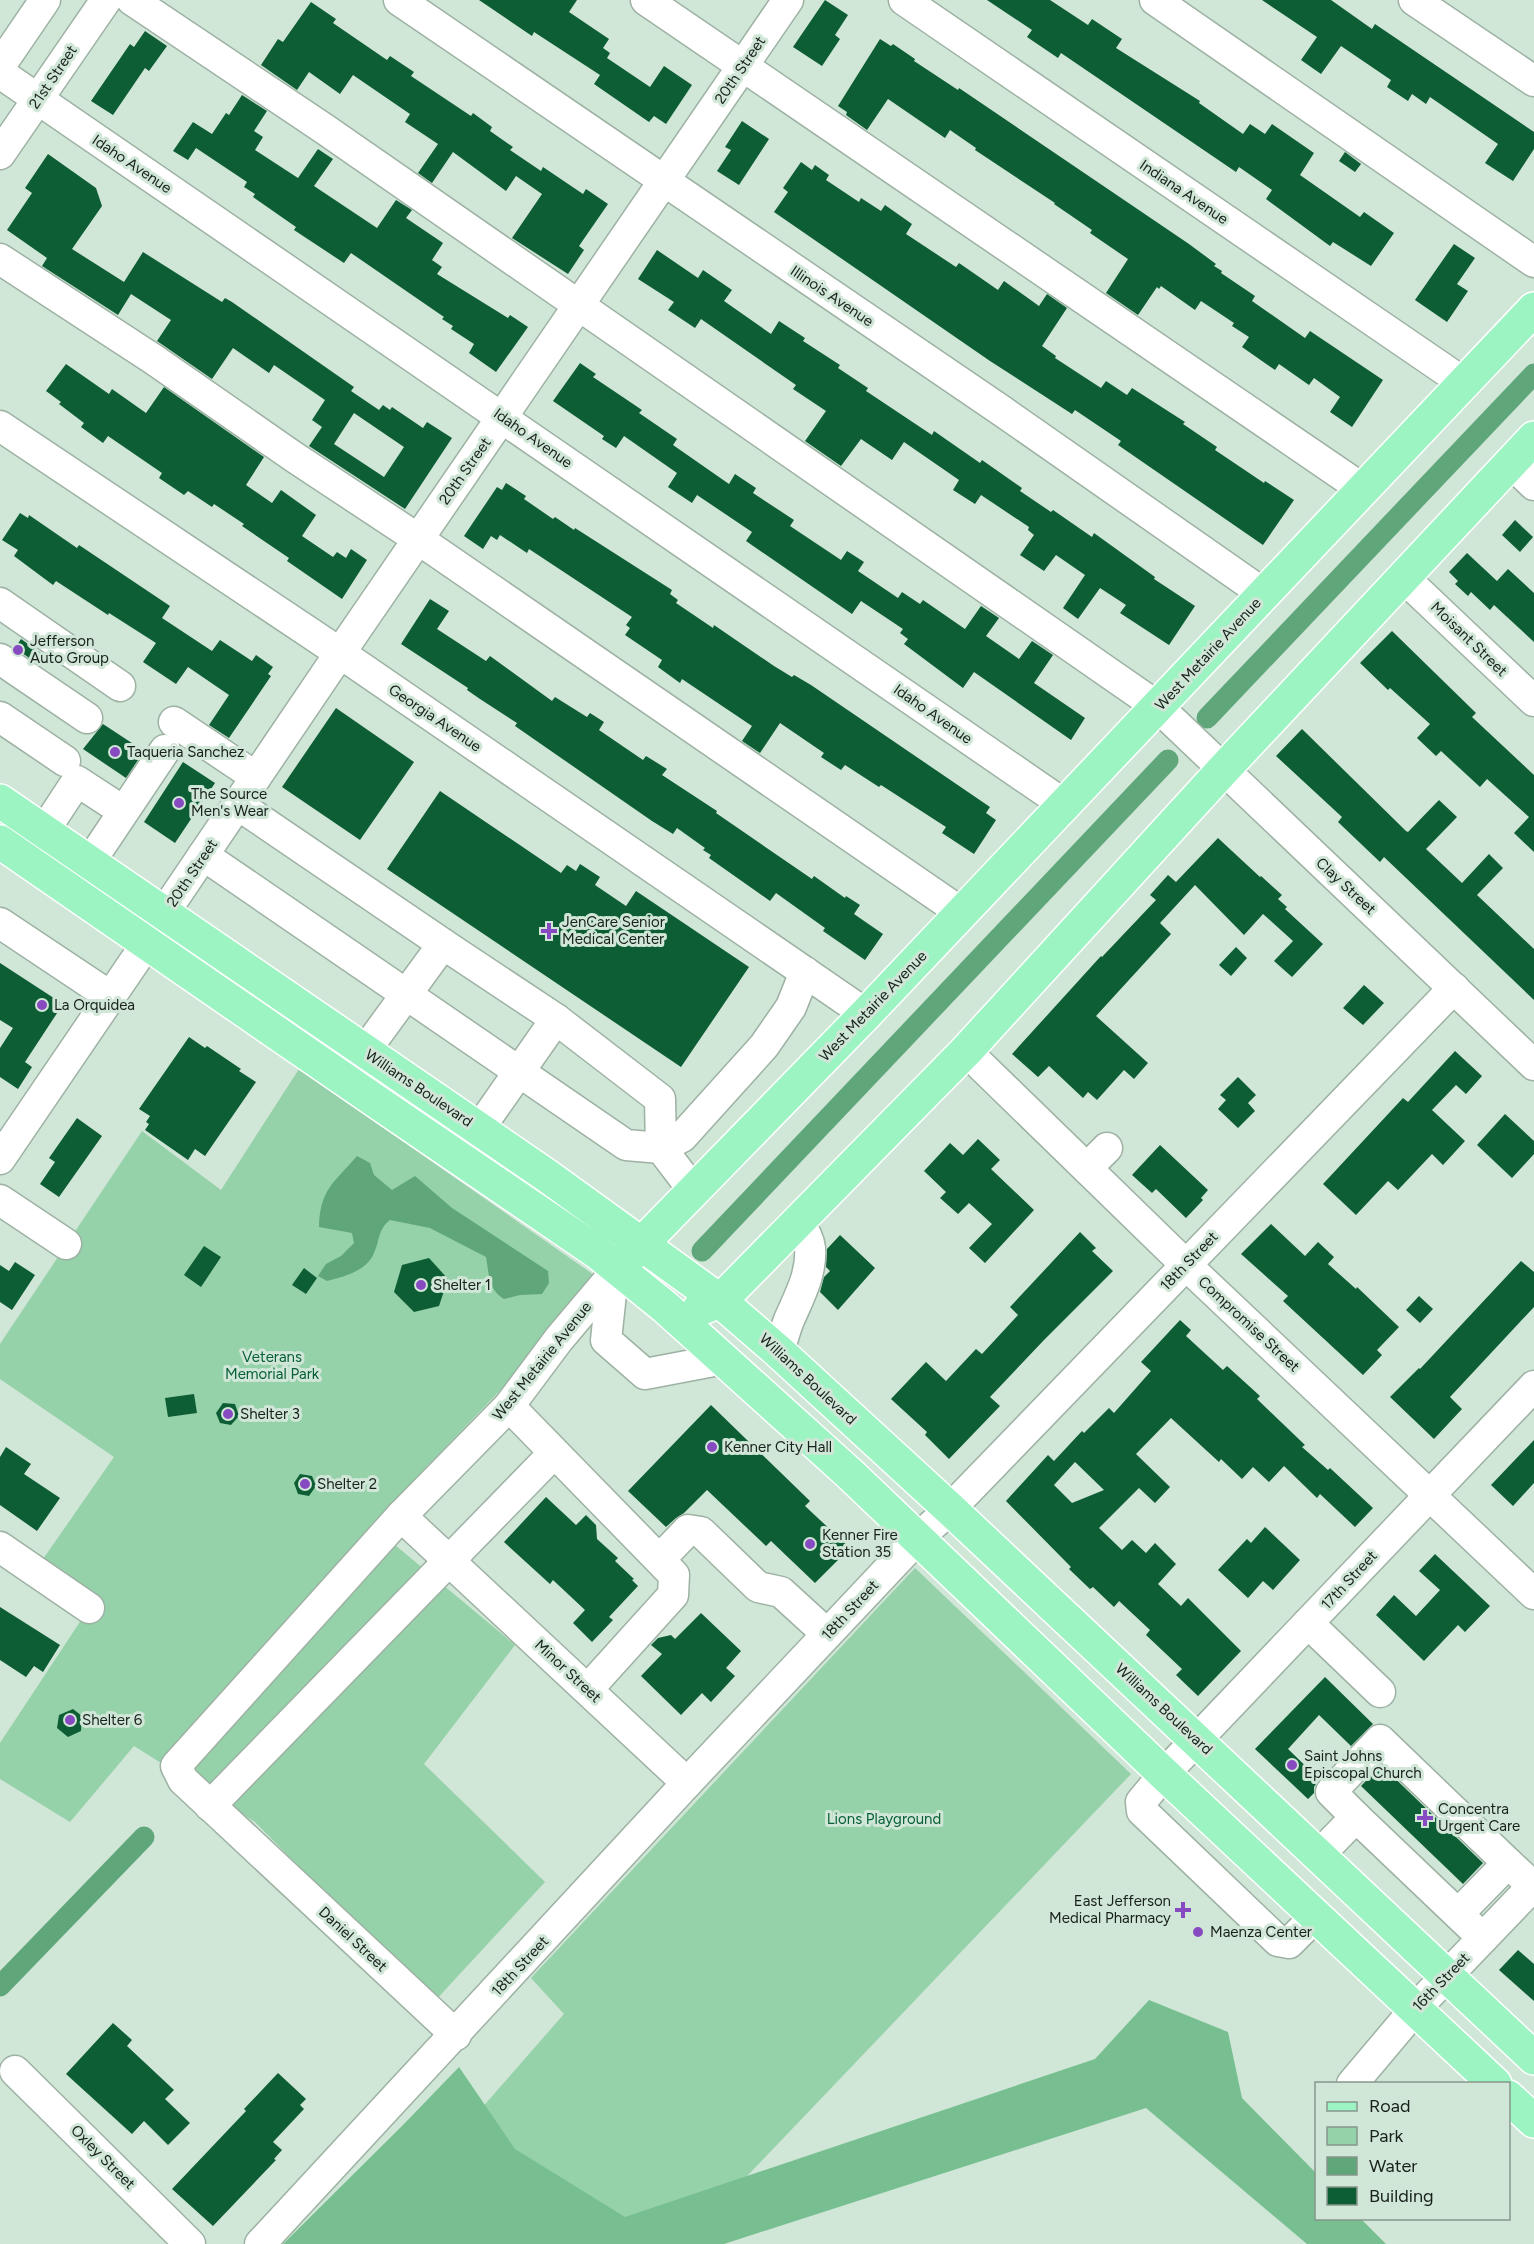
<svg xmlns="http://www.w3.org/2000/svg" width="1534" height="2244" font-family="Figtree,sans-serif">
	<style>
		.green { fill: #95d1a9 }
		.forest { fill: #77bf91 }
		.water { fill: #5fa67a }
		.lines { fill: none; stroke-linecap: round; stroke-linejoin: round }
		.canal { stroke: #5fa67a; stroke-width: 21 }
		.building { fill: #0d5d35; fill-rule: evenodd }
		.minor-casing { stroke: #9db2a3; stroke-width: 33 }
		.major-casing { stroke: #fff; stroke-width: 36 }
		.minor { stroke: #fff; stroke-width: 30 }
		.major { stroke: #9bf4c2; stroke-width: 33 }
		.poi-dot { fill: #884ac0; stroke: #d0e6d7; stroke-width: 2 }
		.labels { text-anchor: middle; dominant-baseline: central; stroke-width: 6; stroke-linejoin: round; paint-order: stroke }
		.street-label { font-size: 15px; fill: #18201b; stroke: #d0e6d7 }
		.poi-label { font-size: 15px; fill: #18201b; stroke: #d0e6d7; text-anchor: start }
		.park-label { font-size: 15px; fill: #065f35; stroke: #d0e6d7 }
	</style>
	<rect width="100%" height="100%" fill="#d0e6d7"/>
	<g class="green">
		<polygon points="299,1069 604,1282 371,1525 515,1645 424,1764 545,1882 433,2003 255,1822 134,1746 70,1822 0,1779 0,1743 95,1599 41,1562 114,1457 0,1379 0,1344 142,1131 221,1190"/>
		<polygon points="915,1568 1131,1774 708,2217 613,2244 417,2182 564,2014 531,1978"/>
	</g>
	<polygon class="forest" points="1149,2000 1228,2032 1242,2098 1316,2173 1316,2218 1361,2219 1386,2244 1307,2244 1146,2108 724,2244 283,2244 403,2125 459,2067 515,2149 625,2217 1095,2059"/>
	<path class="water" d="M357,1156l13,7 4,12 18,15 23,-14 37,32 96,63 1,12 -7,11 -22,1 -16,4c-16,-9 -15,-26 -18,-42l-56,-29 -40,-8c-12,9 -10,20 -16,33 -7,18 -31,24 -47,28l-9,-5 8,-12 15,-8 13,-13 -2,-10 -33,-6c1,-38 15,-44 38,-71z"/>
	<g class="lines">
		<g class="canal">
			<polyline points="1207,718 1534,374"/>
			<polyline points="702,1251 1168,760"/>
			<polyline points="0,1986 144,1837"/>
		</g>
	</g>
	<g class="building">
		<polygon points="479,0 577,0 569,12 609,39 603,48 610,53 607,58 650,87 664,66 692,85 666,124 654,116 649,122 594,84 600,75 534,32 532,36"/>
		<polygon points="825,0 848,15 835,35 840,39 822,66 793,47"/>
		<polygon points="987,0 1050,0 1088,25 1092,19 1122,39 1116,48 1200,101 1199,103 1243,134 1250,124 1265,134 1272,124 1314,153 1300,175 1360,217 1364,212 1394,233 1371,266 1333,242 1330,246 1266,199 1272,190 1239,167 1236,172 1061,53 1058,58 1027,37 1032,30"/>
		<polygon points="1262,0 1331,0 1372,29 1375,24 1534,132 1534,149 1513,181 1485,163 1498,144 1430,97 1426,104 1412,94 1408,101 1387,87 1391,80 1341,46 1321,74 1301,60 1317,37"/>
		<polygon points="311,2 336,19 333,23 387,60 390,56 414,72 411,76 471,116 473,113 492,127 490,131 513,147 510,150 541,171 543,167 583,194 586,189 608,204 579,246 584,250 568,274 512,238 542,194 516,176 506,191 453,152 432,183 418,173 438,144 405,122 410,114 353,75 340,94 309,72 297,90 261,65 278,39 283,42"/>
		<polygon points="145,31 167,46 149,71 145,68 113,115 91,101 130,44 134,47"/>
		<polygon points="880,39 891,46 893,44 915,59 914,61 958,90 959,88 1189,244 1216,264 1214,266 1222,271 1221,273 1255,296 1252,301 1305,338 1310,331 1383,380 1352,427 1330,412 1340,397 1314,378 1309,385 1279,364 1275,370 1242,347 1249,337 1232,326 1234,323 1201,301 1195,310 1161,286 1159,289 1157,287 1138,315 1106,293 1128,259 1090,233 1092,230 1054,204 1055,203 975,150 976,148 950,130 945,138 888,99 867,130 846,115 847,112 838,106"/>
		<polygon points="242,95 267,111 254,131 263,137 255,150 298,178 318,149 333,159 314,186 377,228 396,200 412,210 406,218 443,243 432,260 442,267 437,274 508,318 510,315 528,327 496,372 469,353 474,344 451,329 453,326 442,319 444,317 351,253 344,263 294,230 296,227 253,197 255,194 244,187 247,182 196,148 188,160 173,151 193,122 212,134 226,113 229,115"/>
		<polygon points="742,121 769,139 739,185 717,171 731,150 725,147"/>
		<polygon points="1345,152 1361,164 1355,172 1339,161"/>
		<path d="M48,154l48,34 6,18 -30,43 52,33 19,-30 79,50 3,-4 7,4 122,85 -3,4 28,19 4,-5 7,5 2,-3 31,21 4,-6 25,16 -47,71 -96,-63 13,-19 -10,-7 13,-20 -51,-35 -5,8 -36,-25 -21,31 -55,-38 14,-21 -40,-26 -13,21 -76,-49 5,-8 -40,-28 25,-37 -7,-5zM354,413l50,34 -20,30 -50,-33z"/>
		<polygon points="801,162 812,170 815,165 829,175 826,180 859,202 861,198 881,211 885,205 912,224 906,234 956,267 959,263 998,290 1004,281 1039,306 1047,294 1067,308 1042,346 1056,356 1055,358 1101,388 1106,381 1127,395 1132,388 1185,422 1183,424 1217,447 1215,450 1264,483 1265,481 1294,500 1263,545 1118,445 1121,441 1075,410 1072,414 990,361 774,212 788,192 783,188"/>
		<polygon points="1454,244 1475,258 1457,284 1468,291 1447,322 1415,300"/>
		<polygon points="657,250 698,278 703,270 732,290 724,301 771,334 779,321 805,338 803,341 840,365 838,368 868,388 866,391 932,435 934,431 980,463 982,460 1022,488 1020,491 1051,512 1053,510 1092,537 1094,533 1155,577 1154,579 1195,606 1169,645 1120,613 1126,605 1100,588 1078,619 1063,608 1085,575 1056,555 1044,571 1020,555 1034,535 1028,530 1029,527 981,495 975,504 953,490 959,480 904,442 892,460 861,439 841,466 805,441 826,411 793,389 796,385 701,319 695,328 668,310 674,302 638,279"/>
		<polygon points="580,363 596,374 593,377 642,410 639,413 677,439 673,445 729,484 735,474 756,488 753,493 794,520 790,526 841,560 847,551 864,562 858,571 898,598 902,592 920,604 923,600 965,629 981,606 999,618 986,636 1019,659 1032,641 1053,655 1034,683 1085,718 1071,740 974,672 963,688 904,644 908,639 900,633 903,629 861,601 852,614 746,541 752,532 697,495 692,503 668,487 677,473 624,436 616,448 602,439 604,436 553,401"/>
		<polygon points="66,364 109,394 112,389 146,413 164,387 264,457 246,485 272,503 281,490 316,515 302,536 333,557 337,552 346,558 351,549 367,560 342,599 287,561 289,558 242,526 244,524 214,504 212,507 188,491 184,495 159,478 162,473 108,436 103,443 81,427 84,423 59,404 61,402 46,391"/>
		<polygon points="506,483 526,496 524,499 553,519 555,517 574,530 575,528 672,590 670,594 678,600 676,603 713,628 714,625 774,666 792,677 794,675 811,685 990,807 986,813 996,820 974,854 942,833 946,827 881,785 879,787 845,765 841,770 821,757 824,753 780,723 760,753 742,741 752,726 682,679 680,683 658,667 662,660 625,635 630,628 626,625 632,617 529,549 527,553 500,535 497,540 491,536 483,549 464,536 497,487 502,490"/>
		<polygon points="20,513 28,518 29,515 77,548 79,545 170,606 162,618 212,651 220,640 252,661 256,655 273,667 268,674 271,676 229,738 209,725 229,695 188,667 176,684 143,662 156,643 109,613 108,615 56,581 53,585 14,556 18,550 2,540"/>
		<polygon points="1515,520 1533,537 1520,552 1502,535"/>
		<polygon points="1467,553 1497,581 1508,569 1534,593 1534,642 1494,605 1490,610 1471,592 1468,596 1455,584 1458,581 1449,572"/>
		<polygon points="430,599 449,611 437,629 486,661 490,656 552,701 555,697 587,717 590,713 604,722 599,730 643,760 646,756 667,769 662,775 717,811 716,813 812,879 814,876 845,898 846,896 860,905 854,914 883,934 865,960 823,931 825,928 776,893 770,901 709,858 711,855 703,850 705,848 677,828 673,834 652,821 515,726 517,723 480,699 467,690 468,688 401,644"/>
		<polygon points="1392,631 1476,713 1472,717 1534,775 1534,852 1514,833 1529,817 1487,779 1480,787 1441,751 1436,756 1417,738 1430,724 1390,688 1388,690 1360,663"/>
		<polygon points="21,639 41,653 35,662 15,648"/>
		<polygon points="336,708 414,762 360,840 282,787"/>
		<polygon points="103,724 144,751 126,778 83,749"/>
		<polygon points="1302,729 1406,831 1408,832 1439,800 1457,817 1426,849 1462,883 1489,854 1503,868 1477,895 1534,949 1534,1000 1384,857 1380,862 1338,822 1342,817 1276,756"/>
		<polygon points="183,762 215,783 175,843 144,822"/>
		<polygon points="440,791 561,873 567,865 576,871 580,864 600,877 595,885 626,906 636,891 749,967 681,1067 387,869"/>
		<polygon points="1218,838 1260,877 1261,876 1282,895 1278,899 1287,907 1285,909 1323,944 1292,977 1274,961 1293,941 1263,914 1244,935 1195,885 1160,923 1171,934 1096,1016 1148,1063 1134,1079 1124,1070 1097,1100 1088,1092 1083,1098 1049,1066 1038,1077 1012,1054 1101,956 1102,957 1156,900 1150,895 1168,875 1176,882"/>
		<polygon points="1236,947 1247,958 1231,976 1219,965"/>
		<polygon points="0,963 63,1004 25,1062 32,1067 18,1089 0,1077 0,1048 13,1028 0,1020"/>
		<polygon points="1364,985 1384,1003 1363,1025 1343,1008"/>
		<polygon points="189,1037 205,1048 207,1046 241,1069 239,1071 256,1082 205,1156 195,1149 188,1160 145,1130 149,1124 146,1122 150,1116 139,1109"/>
		<polygon points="1455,1051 1482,1076 1466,1094 1456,1085 1432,1110 1465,1141 1443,1165 1432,1154 1398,1190 1388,1181 1356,1215 1323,1184 1403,1098 1408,1102"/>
		<polygon points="1238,1077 1256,1095 1248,1103 1255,1111 1238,1128 1218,1109 1226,1100 1220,1095"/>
		<polygon points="1505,1114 1534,1141 1534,1154 1512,1178 1477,1145"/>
		<polygon points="77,1118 102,1136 59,1197 40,1184 55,1162 49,1158"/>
		<polygon points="978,1139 1000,1160 991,1169 1034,1210 985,1263 969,1248 992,1224 969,1203 958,1214 940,1198 946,1192 924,1171 950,1143 963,1155"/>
		<polygon points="1160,1145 1208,1190 1201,1198 1203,1200 1186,1218 1156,1189 1152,1193 1132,1175"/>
		<polygon points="1271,1224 1305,1256 1318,1242 1334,1257 1328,1264 1356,1289 1357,1287 1399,1327 1377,1350 1382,1355 1363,1375 1283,1301 1288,1296 1241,1254"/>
		<polygon points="1080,1232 1096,1248 1092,1251 1113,1271 1044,1340 990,1397 1000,1406 949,1459 925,1435 927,1432 891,1399 926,1362 946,1381 976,1349 982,1354 1018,1315 1010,1307"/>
		<polygon points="840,1235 875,1268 838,1310 820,1292 824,1277 830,1271 826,1267 827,1249"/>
		<polygon points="204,1246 221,1257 201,1287 184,1275"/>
		<polygon points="429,1258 448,1279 439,1306 414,1312 394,1292 402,1265"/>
		<polygon points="1521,1261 1534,1272 1534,1307 1450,1397 1462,1409 1434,1439 1390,1397 1419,1368 1420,1369"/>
		<polygon points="15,1262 35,1275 12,1310 0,1302 0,1265 9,1271"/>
		<polygon points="304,1268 317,1278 306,1294 292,1285"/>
		<polygon points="1419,1296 1433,1309 1420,1323 1406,1310"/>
		<path d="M1180,1320l11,10 -5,6 37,34 4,-4 33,30 -3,3 48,46 -3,2 26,23 2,-2 43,40 -18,19 -35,-33 -3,4 -33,-32 -15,16 -16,-15 -11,12 -21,-20 -2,3 -48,-44 -35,36 34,33 -15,16 -16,-15 -40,40 23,22 10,-10 14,13 9,-10 21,21 -18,20 23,22 7,-8 53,53 -43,45 -22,-21 6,-6 -36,-34 4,-5 -31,-29 -5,6 -21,-20 -3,2 -21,-20 2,-2 -65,-66 42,-46 6,6 28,-30 2,2 25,-25 5,5 37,-42 -10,-9zM1075,1462l29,28 -32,13 -18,-18z"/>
		<polygon points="194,1394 197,1413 168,1417 165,1398"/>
		<polygon points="223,1403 235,1404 239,1416 231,1425 220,1423 216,1413"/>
		<polygon points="711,1405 810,1501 805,1506 850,1548 815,1583 771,1541 766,1546 707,1490 684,1513 676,1518 666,1527 628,1491"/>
		<polygon points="1534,1440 1534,1483 1513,1506 1491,1485"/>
		<polygon points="6,1447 31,1464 24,1474 60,1498 37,1531 0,1505 0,1457"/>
		<polygon points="300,1474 312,1476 316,1486 309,1496 298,1494 294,1483"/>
		<polygon points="546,1497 576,1525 586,1515 596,1525 597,1539 618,1558 615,1561 634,1579 632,1580 638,1586 609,1617 613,1620 592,1642 573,1623 585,1610 553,1580 550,1584 504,1542"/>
		<polygon points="1265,1527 1300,1560 1273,1590 1263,1581 1248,1598 1218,1570 1247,1539 1251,1543"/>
		<polygon points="1435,1554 1490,1606 1465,1632 1458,1625 1424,1661 1376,1615 1394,1595 1416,1616 1440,1590 1419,1571"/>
		<polygon points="0,1607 60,1645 43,1672 34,1666 26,1677 0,1660"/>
		<polygon points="701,1613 741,1651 726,1668 735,1676 711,1702 702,1693 681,1715 641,1676 662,1654 651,1645 658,1638 671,1635 675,1639"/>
		<polygon points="1325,1677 1373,1724 1351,1746 1319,1715 1288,1749 1319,1779 1314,1787 1314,1793 1308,1799 1255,1749"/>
		<polygon points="73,1709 82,1716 81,1731 68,1737 57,1728 59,1715"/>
		<polygon points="1381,1765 1483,1863 1463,1884 1361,1786"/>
		<polygon points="1518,1950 1534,1964 1534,2001 1499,1970"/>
		<polygon points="113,2023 132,2040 127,2046 174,2090 165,2099 190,2123 168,2145 144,2121 132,2134 66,2074"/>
		<polygon points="278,2073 306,2099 300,2105 304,2109 273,2142 282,2150 274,2159 276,2160 213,2226 172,2189 246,2111 244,2109"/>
	</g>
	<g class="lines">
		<g class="minor-casing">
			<g id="minor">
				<polyline points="132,0 323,128 1158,707 1534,1065"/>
				<polyline points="399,0 1002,411 1264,594"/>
				<polyline points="646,0 1364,490"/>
				<polyline points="904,0 1464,383"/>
				<polyline points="1155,0 1534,262"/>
				<polyline points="1414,0 1534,81"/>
				<polyline points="0,66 45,0"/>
				<polyline points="0,73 1065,805"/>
				<polyline points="0,154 106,0"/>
				<polyline points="0,259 153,359 294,457 418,539 962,913"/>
				<polyline points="0,426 340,653 866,1014"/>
				<polyline points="1511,463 1534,485"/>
				<polyline points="1403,577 1534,701"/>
				<polyline points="0,603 120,686"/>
				<polyline points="0,659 87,718"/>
				<polyline points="0,717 65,761"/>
				<polyline points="174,722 256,777"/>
				<polyline points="237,804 443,944 365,1051"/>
				<polyline points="44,831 77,781 123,811"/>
				<polyline points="203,855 626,1145 661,1148 682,1137 764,1046 791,1007 805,972"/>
				<polyline points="90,862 165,750"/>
				<polyline points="164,913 340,653 788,0"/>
				<polyline points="0,923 111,997"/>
				<polyline points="443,944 556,1019 660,1099 661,1148 693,1190"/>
				<polyline points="966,1051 1185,1264 1534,1594"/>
				<polyline points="479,1129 556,1019"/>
				<polyline points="0,1159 147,943"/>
				<polyline points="1087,1168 1107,1148"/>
				<polyline points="0,1200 66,1244"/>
				<polyline points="613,1275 606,1340 645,1374 724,1359"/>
				<path d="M779,1352c3,-11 6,-22 10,-32 10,-23 23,-46 21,-72 -1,-10 -7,-18 -12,-26"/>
				<polyline points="509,1406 674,1575 673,1595 588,1689"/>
				<polyline points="401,1516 687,1783"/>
				<polyline points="0,1547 89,1608"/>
				<polyline points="660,1559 688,1530 701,1532 758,1587 781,1592 827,1634"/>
				<polyline points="1308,1623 1380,1692"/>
				<polyline points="210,1806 554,1453"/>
				<polyline points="1356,1817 1331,1792 1380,1740 1508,1863"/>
				<polyline points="1319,1855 1356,1817 1483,1938"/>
				<polyline points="1459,1913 1508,1863 1522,1876"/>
				<polyline points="1316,1916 1289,1943 1278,1941 1142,1811 1141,1802 1164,1774 1534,1386"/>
				<polyline points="456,2035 183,1780 176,1766 401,1516 509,1406 559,1339 618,1269"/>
				<polyline points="15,2071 190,2244"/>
				<polyline points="1352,2084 1416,2008 1534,1885"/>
				<polyline points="260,2244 687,1783 917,1539 950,1509 1454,988"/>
			</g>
		</g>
		<g class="major-casing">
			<g id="major">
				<polyline points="0,801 546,1175 720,1301 779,1352 950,1509 1534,2058"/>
				<polyline points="0,842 380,1104 597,1252 665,1307 850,1474 1164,1774 1495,2084"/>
				<polyline points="627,1259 866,1014 1534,309"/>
				<polyline points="699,1309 720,1301 966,1051 1223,770 1534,438"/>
				<polyline points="1508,2097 1534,2121"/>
			</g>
		</g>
		<use href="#minor" class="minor"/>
		<use href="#major" class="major"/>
	</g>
	<g class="poi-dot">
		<circle cx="18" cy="650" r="6"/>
		<circle cx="115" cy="752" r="6"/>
		<circle cx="179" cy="803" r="6"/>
		<path d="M546 922h6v6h6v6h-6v6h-6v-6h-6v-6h6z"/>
		<circle cx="42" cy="1005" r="6"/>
		<circle cx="421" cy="1285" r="6"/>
		<circle cx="228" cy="1414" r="6"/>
		<circle cx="712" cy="1447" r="6"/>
		<circle cx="305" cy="1484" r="6"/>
		<circle cx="810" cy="1544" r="6"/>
		<circle cx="70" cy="1720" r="6"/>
		<circle cx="1292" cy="1765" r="6"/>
		<path d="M1422 1809h6v6h6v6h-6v6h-6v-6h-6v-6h6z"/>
		<path d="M1180 1901h6v6h6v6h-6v6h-6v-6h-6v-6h6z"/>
		<circle cx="1198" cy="1932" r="6"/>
	</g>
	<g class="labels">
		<g class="street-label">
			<text transform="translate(740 70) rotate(-56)">20th Street</text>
			<text transform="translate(53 77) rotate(-56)">21st Street</text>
			<text transform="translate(132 164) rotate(34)">Idaho Avenue</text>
			<text transform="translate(1184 192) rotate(34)">Indiana Avenue</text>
			<text transform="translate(832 296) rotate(34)">Illinois Avenue</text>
			<text transform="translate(533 438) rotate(35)">Idaho Avenue</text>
			<text transform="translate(465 471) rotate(-55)">20th Street</text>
			<text transform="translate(1469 639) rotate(44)">Moisant Street</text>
			<text transform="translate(1208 654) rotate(-47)">West Metairie Avenue</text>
			<text transform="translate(933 714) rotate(35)">Idaho Avenue</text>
			<text transform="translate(435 718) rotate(34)">Georgia Avenue</text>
			<text transform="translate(192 873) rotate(-56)">20th Street</text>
			<text transform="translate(1346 886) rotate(43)">Clay Street</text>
			<text transform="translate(873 1006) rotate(-46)">West Metairie Avenue</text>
			<text transform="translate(419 1088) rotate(34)">Williams Boulevard</text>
			<text transform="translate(1189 1261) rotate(-46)">18th Street</text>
			<text transform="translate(1249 1324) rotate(43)">Compromise Street</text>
			<text transform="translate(542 1361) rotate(-51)">West Metairie Avenue</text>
			<text transform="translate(808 1379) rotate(43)">Williams Boulevard</text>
			<text transform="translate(1349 1580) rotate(-47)">17th Street</text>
			<text transform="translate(850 1610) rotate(-47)">18th Street</text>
			<text transform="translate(568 1671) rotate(43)">Minor Street</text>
			<text transform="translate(1164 1709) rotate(43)">Williams Boulevard</text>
			<text transform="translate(353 1939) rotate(43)">Daniel Street</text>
			<text transform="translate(520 1966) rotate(-47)">18th Street</text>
			<text transform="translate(1441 1982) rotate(-46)">16th Street</text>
			<text transform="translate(103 2157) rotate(45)">Oxley Street</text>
		</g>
		<g class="poi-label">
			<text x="30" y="641">Jefferson<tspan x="30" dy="17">Auto Group</tspan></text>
			<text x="127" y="752">Taqueria Sanchez</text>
			<text x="191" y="794">The Source<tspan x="191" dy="17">Men's Wear</tspan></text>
			<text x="562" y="922">JenCare Senior<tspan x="562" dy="17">Medical Center</tspan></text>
			<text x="54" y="1005">La Orquidea</text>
			<text x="433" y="1285">Shelter 1</text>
			<text x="240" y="1414">Shelter 3</text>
			<text x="724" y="1447">Kenner City Hall</text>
			<text x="317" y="1484">Shelter 2</text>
			<text x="822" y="1535">Kenner Fire<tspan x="822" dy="17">Station 35</tspan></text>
			<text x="82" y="1720">Shelter 6</text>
			<text x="1304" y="1756">Saint Johns<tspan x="1304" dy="17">Episcopal Church</tspan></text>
			<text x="1438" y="1809">Concentra<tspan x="1438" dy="17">Urgent Care</tspan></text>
			<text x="1171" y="1901" text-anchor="end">East Jefferson<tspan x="1171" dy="17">Medical Pharmacy</tspan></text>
			<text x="1210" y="1932">Maenza Center</text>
		</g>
		<g class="park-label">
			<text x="272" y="1357">Veterans<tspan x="272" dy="17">Memorial Park</tspan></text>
			<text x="884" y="1819">Lions Playground</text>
		</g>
	</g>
	<rect x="1315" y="2082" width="195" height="138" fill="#d0e6d7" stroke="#86978c" stroke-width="1.5"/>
	<rect x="1327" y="2102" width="30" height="9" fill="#9bf4c2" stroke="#86978c" stroke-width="1.5"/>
	<text x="1369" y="2112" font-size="18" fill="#18201b">Road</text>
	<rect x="1327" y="2127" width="30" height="18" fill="#95d1a9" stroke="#86978c" stroke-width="1.5"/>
	<text x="1369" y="2142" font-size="18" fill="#18201b">Park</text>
	<rect x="1327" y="2157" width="30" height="18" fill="#5fa67a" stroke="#86978c" stroke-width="1.5"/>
	<text x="1369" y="2172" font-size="18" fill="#18201b">Water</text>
	<rect x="1327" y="2187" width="30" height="18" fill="#0d5d35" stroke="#86978c" stroke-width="1.5"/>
	<text x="1369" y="2202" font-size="18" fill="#18201b">Building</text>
</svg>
